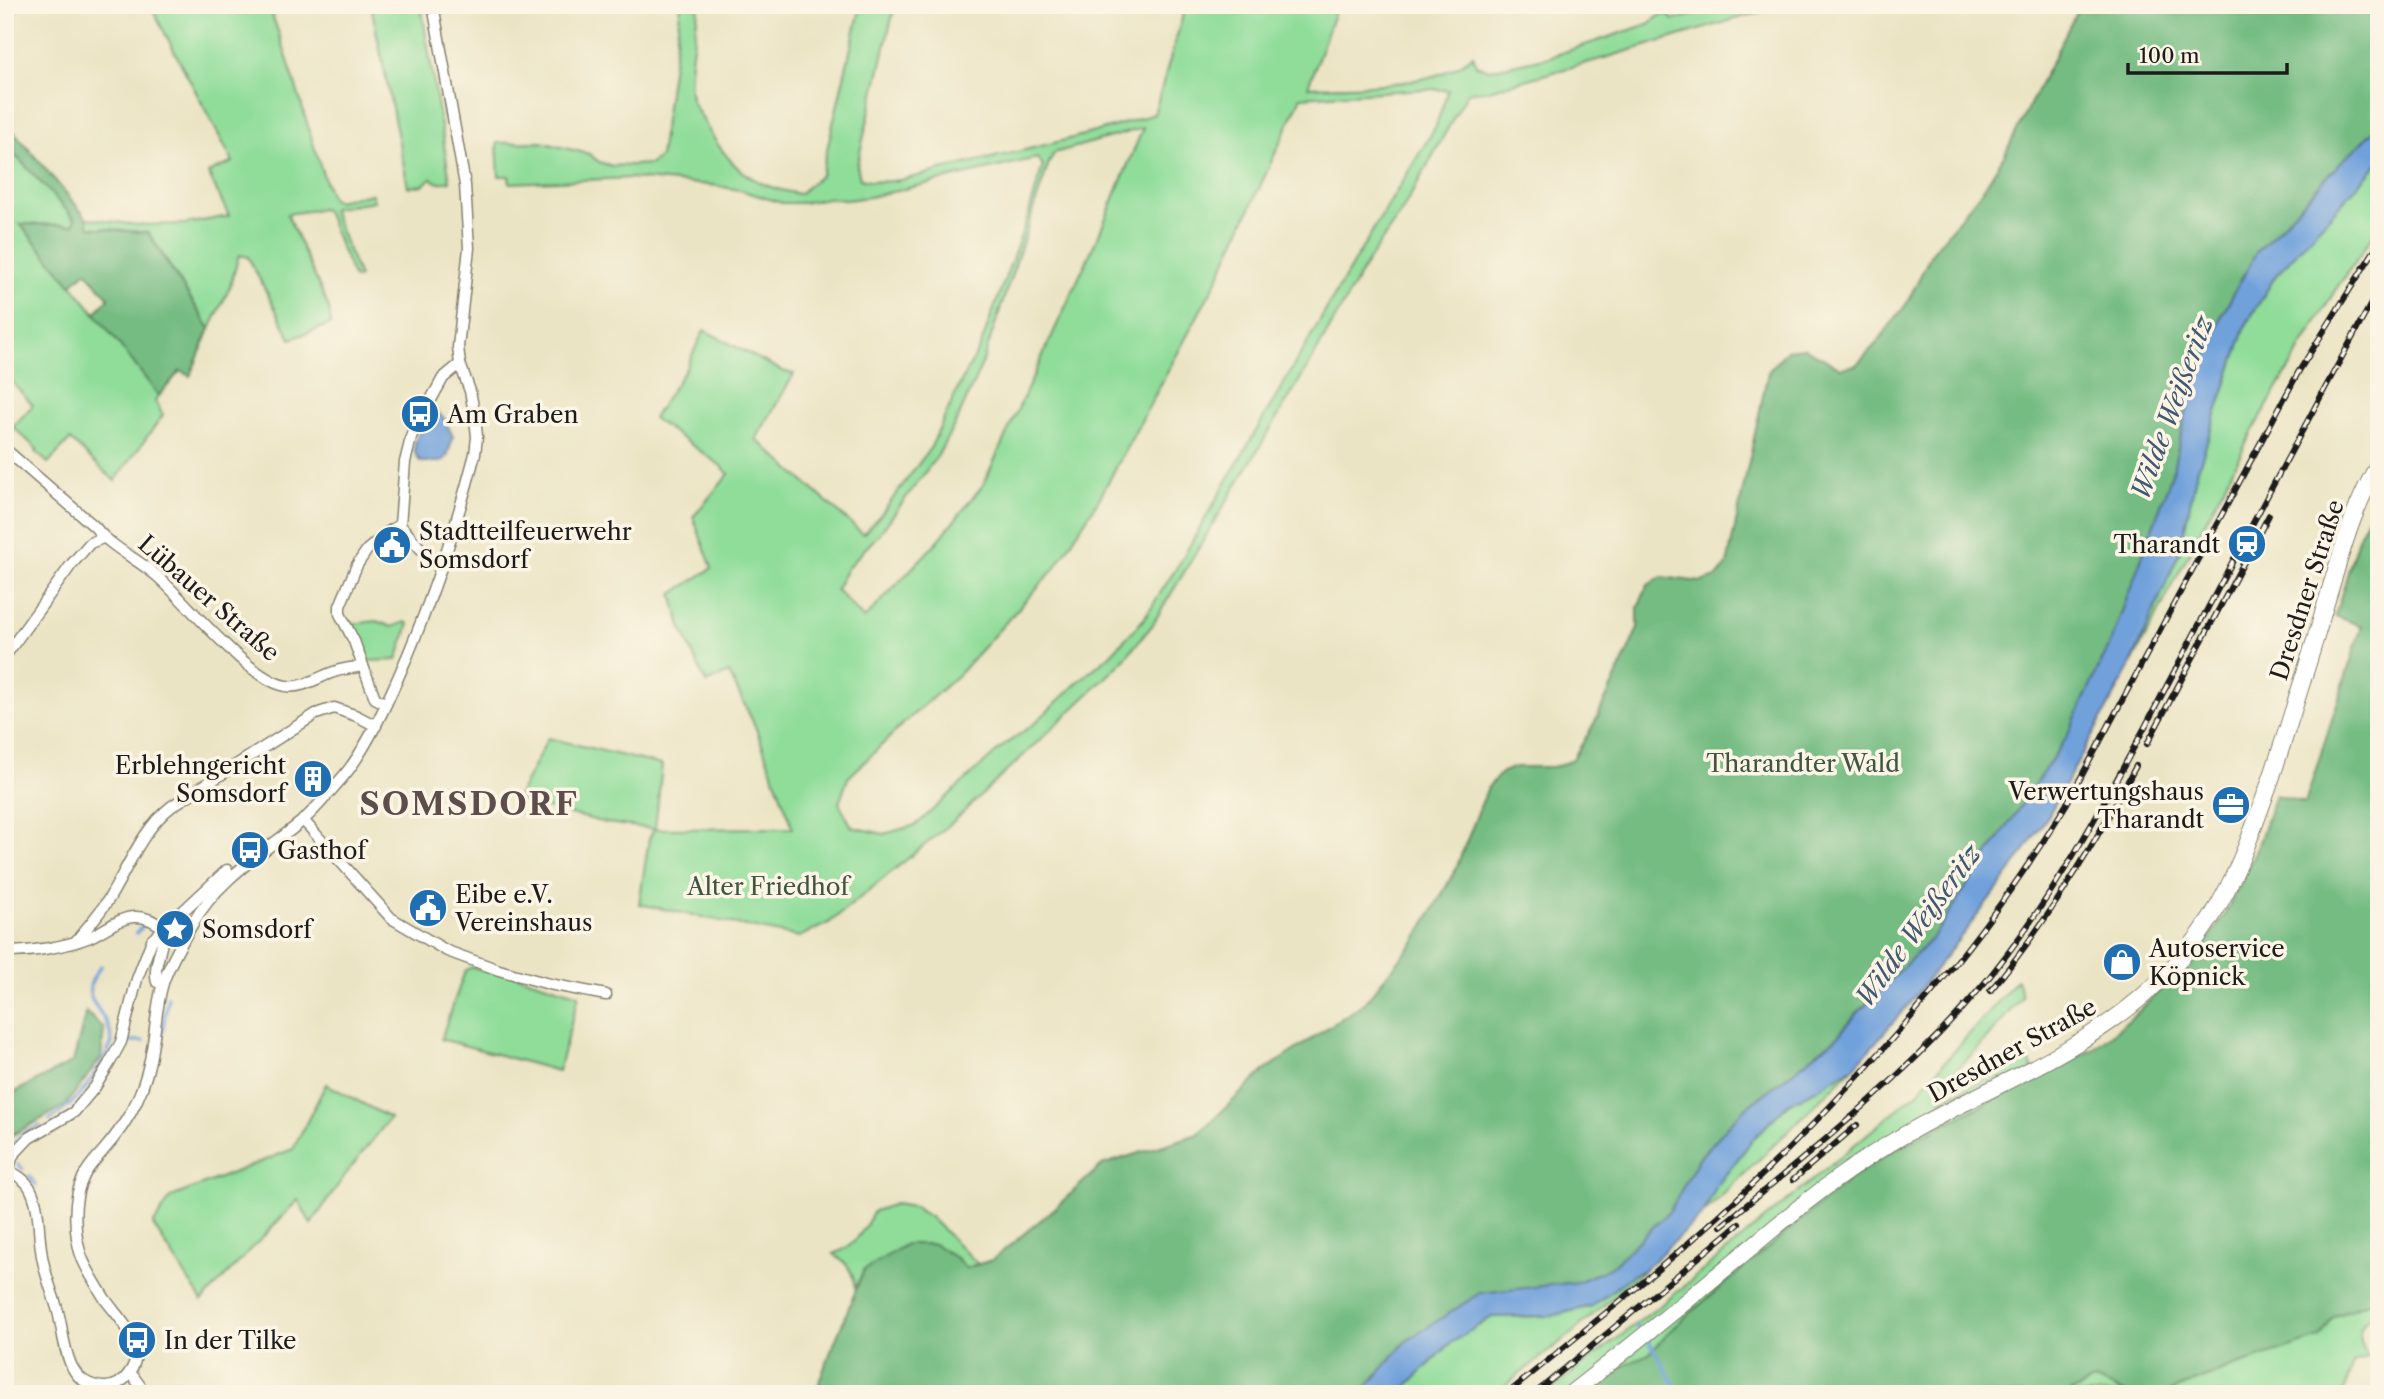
<svg xmlns="http://www.w3.org/2000/svg" width="2384" height="1399" font-family="'Libre Caslon Text',serif">
	<style>
		.green { fill: #90dd9a; stroke: #567c5b; stroke-width: 2; fill-rule: evenodd }
		.forest { fill: #74bc82; stroke: #486c4f; stroke-width: 2 }
		.water { fill: #71a1db; stroke: #465e7c; stroke-width: 2 }
		.lines { fill: none; stroke-linecap: round; stroke-linejoin: round }
		.stream { stroke: #71a1db; stroke-width: 3.5 }
		.minor-casing { stroke: #848070; stroke-width: 13 }
		.secondary-casing { stroke: #848070; stroke-width: 18 }
		.minor { stroke: #fff; stroke-width: 10 }
		.secondary { stroke: #fff; stroke-width: 16 }
		.rail-casing { stroke: #1c1c1c; stroke-width: 6 }
		.rail { stroke: #fcf5e5; stroke-width: 3.5; stroke-dasharray: 10; stroke-linecap: butt }
		.labels { text-anchor: middle; dominant-baseline: central; stroke-width: 7; stroke-linejoin: round; paint-order: stroke }
		.poi-label { font-size: 24px; fill: #1c1c1c; stroke: #fcf5e5; text-anchor: start }
		.street-label { font-size: 24px; fill: #1c1c1c; stroke: #fcf5e5 }
		.park-label { font-size: 24px; fill: #3f5642; stroke: #fcf5e5 }
		.water-label { font-size: 26px; font-style: italic; fill: #425872; stroke: #fcf5e5 }
		.district-label { font-size: 32px; font-weight: bold; letter-spacing: 2px; fill: #5e4d4a; stroke: #fcf5e5 }
	</style>
	<rect width="100%" height="100%" fill="#fcf5e5"/>
	<filter id="ink" filterUnits="userSpaceOnUse"><feTurbulence type="fractalNoise" baseFrequency=".0143" numOctaves="2"/><feDisplacementMap in="SourceGraphic" scale="14" xChannelSelector="R" yChannelSelector="G"/><feConvolveMatrix kernelMatrix="1 2 1 2 8 2 1 2 1" color-interpolation-filters="sRGB"/></filter>
	<filter id="wash" filterUnits="userSpaceOnUse"><feTurbulence type="fractalNoise" baseFrequency=".00686" numOctaves="4" result="noise"/><feDisplacementMap in="SourceGraphic" scale="28" xChannelSelector="R" yChannelSelector="G"/><feGaussianBlur stdDeviation="1.57" result="paint"/><feColorMatrix in="noise" values="0 0 0 0 0 0 0 0 0 0 0 0 0 0 0 0 0 1.4 0 .05"/><feComposite in="paint" operator="in"/></filter>
	<g filter="url(#wash)">
		<rect width="100%" height="100%" fill="#ebe4c4"/>
		<g class="green">
			<path d="M150,5h118c26,63 40,130 63,193l5,3 36,-7 2,7 -42,8 27,68 -5,2 -28,-68 -5,-2 -34,5 42,94 2,16 -40,15 -43,-82 -9,-2 -9,32 -20,42 -61,-96 -61,-6 -1,-9 51,7 48,-1 43,-8 -21,-43 25,-11z"/>
			<polygon points="371,5 421,5 450,181 438,183 431,178 423,185 408,187"/>
			<path d="M681,5h18c-3,24 -13,71 -8,93 2,8 9,16 13,24 24,43 45,64 95,72l22,-19 40,-170h34l-38,160 3,14c31,9 70,-7 101,-14 65,-15 130,-30 193,-51l32,-109h151l-29,82c48,-2 131,2 165,-32l3,10 13,5 60,-13 99,-33 13,-9 6,-2 6,7 56,-15h54l-175,52 -123,34 -17,1 -66,119 -34,50 -59,104 -158,262 -32,38 -165,156 -125,102 -30,14 -160,-33 10,-65 5,-10 -48,-6 -90,-23 32,-62 114,27 -7,64 138,-1 -38,-102 -26,-53 -23,10 -25,-56 -9,-33 40,-26 -19,-51 36,-43 -9,-9 -67,-47 32,-48 19,-40 78,41 12,3 -38,65 107,95 19,-21 49,-66 29,-63 20,-37 49,-134 14,-48 -6,-7 -167,39 -23,3 -19,-2 -25,5h-21l-42,-13 -29,-5 -80,-7 -121,5 -1,-7h-10l-2,-33 44,-1 48,12 10,8 13,4 39,-2 9,-7zM1427,89l21,1 -12,36 -81,134 -176,304 -36,56 -33,35 -32,27 -43,41 -32,23 -87,79 -32,9 -32,-7 -13,-24 9,-25 56,-55 55,-49 97,-107 43,-68 118,-219 84,-183zM1143,128l-43,104 -117,253 -45,56 -74,78 -28,-30 12,-22 31,-33 59,-79 20,-37 24,-54 67,-201 5,-10z"/>
			<polygon points="5,144 75,219 74,225 22,224 95,313 159,396 155,401 163,415 115,481 70,440 48,463 36,452 38,450 13,427 33,405 5,375"/>
			<polygon points="2379,162 2379,227 2334,292 2252,432 2129,669 2180,551 2196,475 2246,325 2276,275"/>
			<polygon points="377,621 392,627 405,622 409,624 397,660 366,661 350,624"/>
			<polygon points="472,967 492,973 506,972 579,995 558,1071 441,1039 465,971"/>
			<polygon points="2017,980 2022,997 1981,1045 1941,1085 1942,1099 2029,1060 2037,1078 1943,1124 1749,1263 1677,1324 1649,1354 1622,1367 1587,1394 1545,1394 1671,1297 1918,1092"/>
			<polygon points="1856,1065 1704,1213 1716,1187 1755,1137 1788,1104 1816,1090"/>
			<polygon points="326,1084 390,1118 348,1171 311,1224 298,1200 202,1301 153,1225 171,1197 293,1149"/>
			<path d="M895,1204l19,3 16,10 48,47 -12,4 -10,-10 -92,12 -9,18c-2,-17 -7,-24 -21,-34 21,-8 30,-24 40,-43z"/>
			<polygon points="1644,1270 1572,1333 1494,1394 1403,1394 1409,1384 1451,1343 1492,1317 1551,1316 1592,1306 1634,1274"/>
			<path d="M2379,1298c0,24 -34,19 -11,59l-15,6 -10,31h-179l67,-27 102,-50z"/>
			<polygon points="2095,1380 2128,1394 2067,1394"/>
		</g>
		<g class="forest">
			<polygon points="2080,5 2379,5 2379,126 2338,165 2256,253 2222,315 2190,398 2171,477 2111,642 2066,738 1933,937 1856,1014 1836,1038 1741,1112 1699,1158 1670,1211 1610,1268 1578,1282 1537,1287 1431,1325 1405,1342 1361,1394 816,1394 821,1376 864,1270 906,1244 934,1244 956,1258 966,1268 992,1260 1054,1209 1102,1165 1198,1134 1264,1071 1364,1003 1415,941 1454,873 1488,787 1502,772 1516,767 1552,767 1561,765 1573,759 1594,724 1620,669 1638,628 1638,607 1648,585 1662,577 1701,582 1717,577 1727,565 1768,372 1787,350 1804,348 1841,368 1856,365 1875,345 1907,303 1931,254 1984,188 2004,156"/>
			<polygon points="5,121 87,218 89,227 148,233 210,329 190,376 180,371 159,396 95,313 109,298 86,271 71,285 20,224 73,225 75,219 5,144"/>
			<polygon points="2379,495 2379,1298 2333,1317 2320,1338 2231,1367 2164,1394 2128,1394 2095,1380 2067,1394 1587,1394 1622,1367 1649,1354 1677,1324 1851,1178 1892,1151 2092,1050 2135,1015 2203,946 2224,916 2257,848 2275,795 2305,803 2362,626 2335,616 2358,538"/>
			<polygon points="86,1012 104,1029 101,1058 65,1106 5,1139 5,1097 73,1062"/>
		</g>
		<g class="water">
			<polygon points="2379,126 2379,162 2276,275 2246,325 2196,475 2180,551 2129,669 2048,816 2004,881 1908,1005 1856,1065 1816,1090 1788,1104 1755,1137 1716,1187 1704,1213 1644,1270 1634,1274 1592,1306 1551,1316 1492,1317 1451,1343 1409,1384 1403,1394 1361,1394 1405,1342 1480,1293 1578,1282 1610,1268 1670,1211 1699,1158 1741,1112 1836,1038 1856,1015 1933,937 2066,738 2111,642 2171,477 2190,398 2222,315 2256,253 2338,165"/>
			<path d="M434,409l10,9 9,19 -6,20 -6,5h-20c-17,-16 4,-38 13,-53z"/>
		</g>
		<g class="lines">
			<g class="stream">
				<polyline points="136,933 144,925"/>
				<polyline points="127,1041 144,1041"/>
				<polyline points="161,1041 168,997"/>
				<path d="M50,1120c31,-20 46,-44 62,-77 -1,-5 -2,-12 -4,-17 -11,-25 -31,-29 -7,-60"/>
				<polyline points="5,1154 23,1134 40,1126"/>
				<polyline points="18,1165 23,1169"/>
				<polyline points="29,1176 36,1185"/>
				<polyline points="1636,1326 1638,1328"/>
				<polyline points="1649,1341 1680,1394"/>
			</g>
		</g>
	</g>
	<g filter="url(#ink)">
		<g class="lines">
			<g class="minor-casing">
				<g id="minor">
					<path d="M5,449l90,78c15,20 43,32 62,49 30,26 93,105 129,110 18,3 35,-11 51,-15 8,-3 18,-3 26,-5l12,32 11,6"/>
					<polyline points="442,565 420,548 400,525 405,462 412,434 443,378 460,364"/>
					<polyline points="5,656 71,565 90,543 103,538"/>
					<polyline points="363,666 354,641 340,614 340,606 357,565 367,550 391,530 400,525"/>
					<polyline points="303,820 391,918 447,951 499,970 549,984 606,995"/>
					<path d="M76,941c12,-14 24,-28 34,-44 18,-30 33,-69 62,-91l144,-92 18,-6 23,8 19,10"/>
					<path d="M5,952c27,0 60,-5 85,-15 14,-6 30,-20 44,-20 12,-1 21,4 29,11 2,18 -11,37 -6,54l6,1"/>
					<path d="M5,1169c10,5 21,10 26,21 9,18 7,40 10,59 2,21 10,39 16,59 9,29 5,77 47,79 21,1 36,-24 31,-43 -5,-16 -20,-31 -30,-45 -8,-13 -17,-27 -23,-41 -8,-22 -10,-59 1,-80 4,-10 12,-18 20,-27 29,-33 44,-64 50,-108 3,-20 4,-40 10,-60 7,-21 19,-41 30,-60 26,-45 69,-69 108,-101 15,-12 28,-30 41,-44 19,-22 33,-50 45,-76 37,-79 66,-163 88,-248l2,-17 -2,-20 -5,-26 -10,-27 -2,-17 11,-99 -4,-63 -32,-180"/>
					<polyline points="5,1191 6,1177 13,1155 29,1138 74,1112 95,1087 109,1064 121,1042 137,979 152,940 227,870"/>
					<polyline points="130,1372 146,1394"/>
				</g>
			</g>
			<g class="secondary-casing">
				<path id="secondary" d="M1570,1394c53,-41 105,-83 156,-126 45,-37 89,-76 138,-108 120,-81 263,-110 347,-242 27,-43 44,-94 61,-142 19,-58 37,-115 54,-173 15,-49 27,-96 53,-139"/>
			</g>
			<use href="#minor" class="minor"/>
			<use href="#secondary" class="secondary"/>
			<g class="rail-casing">
				<g id="rail">
					<polyline points="2147,744 2269,515"/>
					<path d="M1990,991c59,-71 103,-144 146,-225"/>
					<polyline points="1793,1180 1857,1125"/>
					<path d="M1721,1226c87,-72 175,-141 250,-227 84,-97 142,-212 202,-325 68,-129 136,-257 206,-385"/>
					<path d="M1507,1394c77,-64 157,-126 230,-195 124,-118 240,-247 329,-394l233,-434 80,-128"/>
					<polyline points="1534,1394 1739,1224"/>
				</g>
			</g>
			<use href="#rail" class="rail"/>
		</g>
	</g>
	<defs>
		<g id="bus-disc" transform="scale(2.0125)"><circle r="9.5" fill="#1f6fb2" stroke="#fcf5e5"/><path d="M-5-6H5V4H4V6H2V4H-2V6H-4V4H-5ZM-3.5-4V0h7V-4ZM-3.5 1.2v1.5H-2V1.2ZM2 1.2v1.5H3.5V1.2Z" fill="#fff"/></g>
		<g id="station-disc" transform="scale(2.0125)"><circle r="9.5" fill="#1f6fb2" stroke="#fcf5e5"/><path d="M-3-6H3Q5-6 5-4V2Q5 4 3 4L4.5 6H3L1.5 4h-3L-3 6H-4.5L-3 4Q-5 4-5 2V-4Q-5-6-3-6ZM-3.5-4v3h7v-3ZM-3.5 1v1.5H-2V1ZM2 1v1.5H3.5V1Z" fill="#fff"/></g>
		<g id="civic-disc" transform="scale(2.0125)"><circle r="9.5" fill="#1f6fb2" stroke="#fcf5e5"/><path d="M-.6-6.5H3V-4.5H.6V-3L4-1V1h2V6H-6V1h2V-1L-.6-3ZM-1.2 2.5V6h2.4V2.5Z" fill="#fff"/></g>
		<g id="building-disc" transform="scale(2.0125)"><circle r="9.5" fill="#1f6fb2" stroke="#fcf5e5"/><path d="M-4-6H4V6H1V3H-1V6H-4ZM-2.5-4.3h1.7v1.8h-1.7ZM.8-4.3h1.7v1.8H.8ZM-2.5-1h1.7V.8h-1.7ZM.8-1h1.7V.8H.8Z" fill="#fff"/></g>
		<g id="office-disc" transform="scale(2.0125)"><circle r="9.5" fill="#1f6fb2" stroke="#fcf5e5"/><path d="M-6-3h4V-5.5h4V-3h4V5H-6ZM-1-4.5V-3h2v-1.5ZM-6 0V1H6V0Z" fill="#fff"/></g>
		<g id="sight-disc" transform="scale(2.0125)"><circle r="9.5" fill="#1f6fb2" stroke="#fcf5e5"/><path d="M0-6L1.8-2.2L6-1.7L2.9 1.2L3.7 5.4L0 3.3L-3.7 5.4L-2.9 1.2L-6-1.7L-1.8-2.2Z" fill="#fff"/></g>
		<g id="shop-disc" transform="scale(2.0125)"><circle r="9.5" fill="#1f6fb2" stroke="#fcf5e5"/><path d="M-5-2.5h2.3a2.7 3.5 0 0 1 5.4 0H5L5.5 6h-11ZM-1.5-2.5h3a1.5 2.3 0 0 0-3 0Z" fill="#fff"/></g>
	</defs>
	<g fill-rule="evenodd">
		<use href="#bus-disc" x="420" y="414"/>
		<use href="#station-disc" x="2247" y="544"/>
		<use href="#civic-disc" x="392" y="545"/>
		<use href="#building-disc" x="313" y="779"/>
		<use href="#office-disc" x="2231" y="805"/>
		<use href="#bus-disc" x="250" y="850"/>
		<use href="#civic-disc" x="428" y="908"/>
		<use href="#sight-disc" x="175" y="929"/>
		<use href="#shop-disc" x="2122" y="962"/>
		<use href="#bus-disc" x="137" y="1340"/>
	</g>
	<g class="labels">
		<g class="poi-label">
			<text x="447" y="414">Am Graben</text>
			<text x="419" y="531">Stadtteilfeuerwehr<tspan x="419" dy="28">Somsdorf</tspan></text>
			<text x="2220" y="544" text-anchor="end">Tharandt</text>
			<text x="286" y="765" text-anchor="end">Erblehngericht<tspan x="286" dy="28">Somsdorf</tspan></text>
			<text x="2204" y="791" text-anchor="end">Verwertungshaus<tspan x="2204" dy="28">Tharandt</tspan></text>
			<text x="277" y="850">Gasthof</text>
			<text x="455" y="894">Eibe e.V.<tspan x="455" dy="28">Vereinshaus</tspan></text>
			<text x="202" y="929">Somsdorf</text>
			<text x="2149" y="948">Autoservice<tspan x="2149" dy="28">Köpnick</tspan></text>
			<text x="164" y="1340">In der Tilke</text>
		</g>
		<g class="street-label">
			<text transform="translate(2307 590) rotate(-72)">Dresdner Straße</text>
			<text transform="translate(209 598) rotate(41)">Lübauer Straße</text>
			<text transform="translate(2012 1050) rotate(-29)">Dresdner Straße</text>
		</g>
		<g class="park-label">
			<text x="1803" y="763">Tharandter Wald</text>
			<text x="768" y="886">Alter Friedhof</text>
		</g>
		<g class="water-label">
			<text transform="translate(2172 408) rotate(-70)">Wilde Weißeritz</text>
			<text transform="translate(1918 926) rotate(-54)">Wilde Weißeritz</text>
		</g>
		<g class="district-label">
			<text x="469" y="803">SOMSDORF</text>
		</g>
	</g>
	<rect width="2384" height="1399" fill="none" stroke="#fcf5e5" stroke-width="28"/>
	<path d="M2128 63v10h159v-10" fill="none" stroke="#1c1c1c" stroke-width="3.5"/>
	<text x="2139" y="63" font-size="21" fill="#1c1c1c" stroke="#fcf5e5" stroke-width="5" paint-order="stroke">100 m</text>
</svg>
